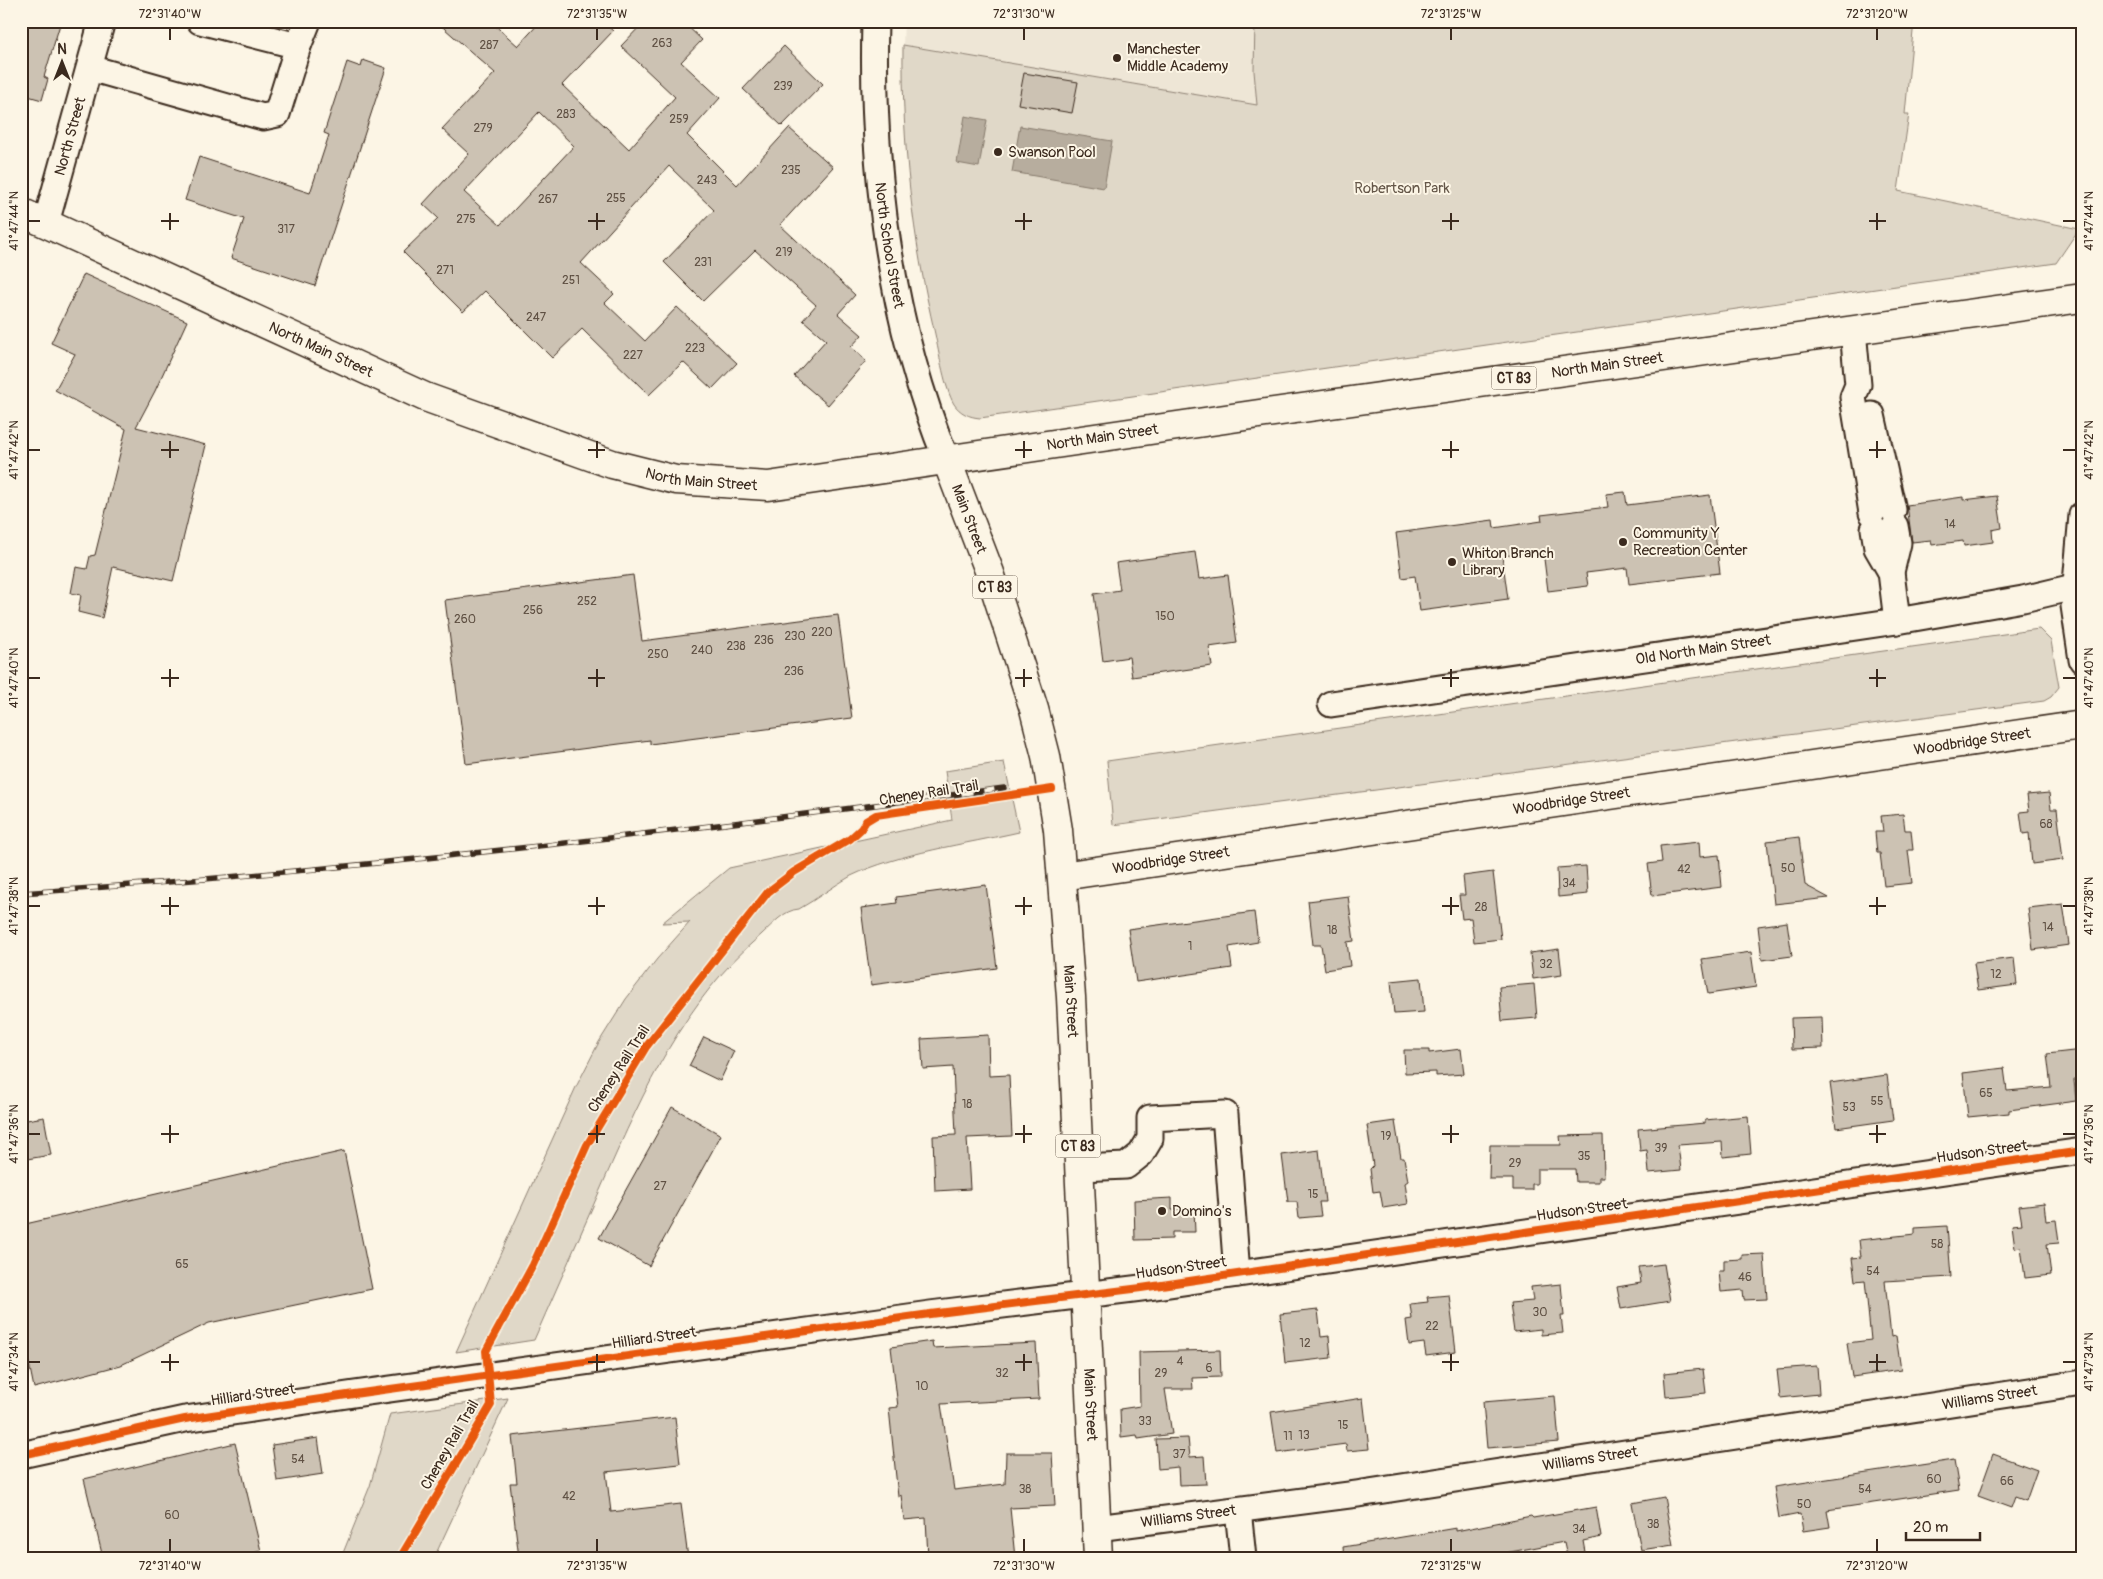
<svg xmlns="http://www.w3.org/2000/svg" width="2103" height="1579" font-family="Pangolin,sans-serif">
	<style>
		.built { fill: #eee6d6 }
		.green { fill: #e0d8c8; stroke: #8e8173 }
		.water { fill: #b7ad9e; stroke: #85796b }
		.building { fill: #ccc2b3; stroke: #3b2a1e; fill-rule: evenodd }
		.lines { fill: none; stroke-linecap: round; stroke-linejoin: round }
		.minor-casing { stroke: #3b2a1e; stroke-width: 29 }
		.major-casing { stroke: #3b2a1e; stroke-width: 31 }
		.minor { stroke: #fcf5e5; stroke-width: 25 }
		.major { stroke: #fcf5e5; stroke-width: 28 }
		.rail-casing { stroke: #3b2a1e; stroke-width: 5.5 }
		.rail { stroke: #fcf5e5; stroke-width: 4; stroke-dasharray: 11; stroke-linecap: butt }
		.cycleway-casing { stroke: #fcf5e5; stroke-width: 11 }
		.cycleway { stroke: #e8590c; stroke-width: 8 }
		.ticks { fill: none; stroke: #3b2a1e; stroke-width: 2 }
		.poi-dot { fill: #3b2a1e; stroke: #fcf5e5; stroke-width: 2 }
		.labels { text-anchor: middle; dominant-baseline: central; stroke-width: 4; stroke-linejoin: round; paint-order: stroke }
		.number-label { font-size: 12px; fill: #5f5043 }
		.shield { fill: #fcf5e5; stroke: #75675a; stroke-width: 1 }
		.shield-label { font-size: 14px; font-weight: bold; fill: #3b2a1e }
		.poi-label { font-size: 15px; fill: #3b2a1e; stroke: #fcf5e5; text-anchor: start }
		.street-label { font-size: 15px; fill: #3b2a1e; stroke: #fcf5e5 }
		.park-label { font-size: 15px; fill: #645648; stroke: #fcf5e5 }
		.neatline { fill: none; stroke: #3b2a1e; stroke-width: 2 }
		.ticks-label { font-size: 12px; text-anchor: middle; fill: #3b2a1e }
	</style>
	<rect width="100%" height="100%" fill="#fcf5e5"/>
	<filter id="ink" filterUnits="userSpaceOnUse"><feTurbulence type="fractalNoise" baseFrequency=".02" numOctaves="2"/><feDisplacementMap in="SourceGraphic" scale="10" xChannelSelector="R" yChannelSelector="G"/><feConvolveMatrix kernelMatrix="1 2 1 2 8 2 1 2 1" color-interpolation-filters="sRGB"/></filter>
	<g filter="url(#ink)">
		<polygon class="built" points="904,21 1255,21 1254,71 1257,105 903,45"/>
		<g class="green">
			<path d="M1255,21h659l-9,93h4l-11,77 181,38 -23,34 -1076,155c-11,-1 -20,-5 -26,-14 -9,-15 -15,-51 -19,-70 -23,-98 -33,-188 -32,-289l354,60 -3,-34z"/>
			<polygon points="2039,629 2051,641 2059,687 2051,697 2044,701 1113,825 1107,761"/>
			<path d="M1004,762l15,70c-53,12 -120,21 -168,44 -18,10 -34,23 -52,33 -15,1 -26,15 -37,25 -78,67 -117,154 -158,247 -23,53 -47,106 -70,159l-78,12 120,-265 23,-45 27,-43 31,-40 33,-37 -28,1 67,-55 223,-48 -7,-49z"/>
			<polygon points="508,1398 434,1558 341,1558 370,1486 390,1414"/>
		</g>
		<g class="water">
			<polygon points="965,116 987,120 979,167 957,163"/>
			<polygon points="1020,126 1112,141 1104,188 1012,172"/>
		</g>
		<g class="building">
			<polygon points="21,21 61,21 44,77 48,79 42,100 21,94"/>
			<path d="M436,21h54l28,25 23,-25h61l11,10 -51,54 67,64 46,-52 -54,-51 24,-25h37l20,19 -21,22 39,36 -33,37 50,50 52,-57 44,39 -53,58 75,70 -17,19 24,21 -11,12 15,14 -38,44 -34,-29 32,-36 -23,-20 13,-15 -61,-55 -52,51 -39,-39 50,-52 -45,-44 -88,97 33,31 -9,9 40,38 32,-34 60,56 -25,26 -29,-27 -34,33 -67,-66 -30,29 -67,-67 -22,21 -60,-60 35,-34 -15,-14 46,-50 -27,-25 53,-56zM539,112l35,34 -74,79 -36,-33z"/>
			<polygon points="784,46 823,84 782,126 743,89"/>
			<polygon points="363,60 386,68 315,286 231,258 244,219 185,200 199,157 310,193 329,135 324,133 347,62 361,67"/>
			<polygon points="1024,73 1078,82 1072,113 1018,104"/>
			<polygon points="84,274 187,321 155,391 136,427 206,445 173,581 113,567 102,618 78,612 81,595 71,593 76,567 87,569 90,556 95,555 126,429 55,390 75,354 51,343"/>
			<polygon points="1625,492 1627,505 1710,495 1720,573 1629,584 1627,568 1586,573 1588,586 1548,591 1543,551 1502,556 1508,599 1420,611 1415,576 1402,578 1396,533 1493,520 1494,528 1542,521 1541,515 1608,507 1606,494"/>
			<polygon points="1997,496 2002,528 1992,530 1993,542 1964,546 1963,541 1932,545 1931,540 1912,542 1907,505 1963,497 1963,500"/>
			<polygon points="1195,552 1199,579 1228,575 1237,643 1209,647 1212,666 1132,677 1129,657 1103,661 1094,594 1120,590 1116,563"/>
			<polygon points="633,575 642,641 838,615 852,718 650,744 650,740 466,764 445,600"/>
			<polygon points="2049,793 2051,809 2057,809 2063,860 2032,864 2029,833 2023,834 2020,812 2029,811 2027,795"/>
			<polygon points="1903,814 1905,830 1911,830 1913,850 1908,850 1912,883 1884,886 1880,853 1877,853 1875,832 1883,832 1881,816"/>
			<polygon points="1799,837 1805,885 1829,898 1774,904 1767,841"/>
			<polygon points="1699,842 1700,857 1719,855 1722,887 1652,896 1648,864 1662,862 1660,846"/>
			<polygon points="1586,866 1588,894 1558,897 1557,868"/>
			<polygon points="1493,872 1501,939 1474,942 1471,918 1462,919 1459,895 1465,895 1463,876"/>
			<polygon points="986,885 997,968 871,985 861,908 897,903 896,897"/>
			<polygon points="1348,896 1354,941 1347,942 1350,966 1325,970 1321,945 1313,945 1308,901"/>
			<polygon points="2063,904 2069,945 2033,950 2028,908"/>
			<polygon points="1254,912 1258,942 1229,947 1232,968 1136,982 1128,929"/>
			<polygon points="1787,922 1792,956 1762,960 1758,926"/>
			<polygon points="1559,949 1562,975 1533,979 1530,953"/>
			<polygon points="1751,952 1756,987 1708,994 1702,959"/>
			<polygon points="2014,958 2017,985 1978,990 1974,963"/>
			<polygon points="1421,978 1424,1012 1394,1014 1391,981"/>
			<polygon points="1534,984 1537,1018 1502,1021 1499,987"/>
			<polygon points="1822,1017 1823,1048 1792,1049 1791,1018"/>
			<polygon points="988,1035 989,1076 1009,1075 1012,1136 967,1138 970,1189 935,1191 933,1136 956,1135 953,1067 923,1069 921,1039"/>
			<polygon points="704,1037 734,1051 720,1081 689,1066"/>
			<polygon points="1461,1049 1464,1074 1436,1076 1436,1072 1405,1073 1404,1050 1429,1050 1429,1053"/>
			<polygon points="2082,1050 2082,1080 2074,1080 2076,1101 2009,1110 2009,1113 1968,1117 1963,1073 2004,1068 2007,1091 2051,1087 2047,1054"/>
			<polygon points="1887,1075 1893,1120 1836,1128 1830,1083"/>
			<polygon points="672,1107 721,1135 649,1266 599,1238"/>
			<polygon points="1748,1116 1751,1154 1723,1157 1722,1142 1678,1145 1681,1170 1649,1173 1647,1150 1640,1151 1638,1129 1705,1123 1705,1120"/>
			<polygon points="44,1117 51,1155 21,1160 21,1121"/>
			<polygon points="1395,1121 1401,1158 1404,1158 1408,1181 1405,1183 1408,1204 1383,1208 1380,1191 1373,1192 1370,1169 1373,1166 1367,1125"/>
			<polygon points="1603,1135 1604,1177 1599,1177 1599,1182 1576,1182 1575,1169 1537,1169 1537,1184 1532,1184 1532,1190 1513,1190 1513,1179 1489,1179 1490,1145 1561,1145 1560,1136"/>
			<polygon points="1319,1150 1325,1202 1319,1202 1321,1216 1299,1218 1297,1202 1288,1202 1282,1155"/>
			<polygon points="344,1151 372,1289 209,1323 121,1365 34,1388 21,1324 21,1225"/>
			<polygon points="1172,1198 1172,1209 1194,1209 1195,1232 1172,1232 1172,1239 1135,1240 1134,1200"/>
			<polygon points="2044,1203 2046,1221 2056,1220 2059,1243 2047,1244 2051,1275 2025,1278 2021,1247 2015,1248 2012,1225 2022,1224 2019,1206"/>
			<polygon points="1947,1226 1951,1277 1885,1281 1891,1337 1896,1336 1901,1370 1852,1377 1847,1343 1871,1340 1865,1280 1855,1281 1852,1258 1861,1257 1859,1240 1915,1234 1915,1228"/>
			<polygon points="1764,1254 1767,1299 1744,1300 1743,1290 1721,1292 1719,1271 1724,1271 1724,1260 1742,1259 1742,1255"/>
			<polygon points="1664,1264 1670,1301 1621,1309 1617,1287 1641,1283 1639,1267"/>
			<polygon points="1561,1284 1564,1316 1561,1316 1563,1333 1541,1335 1541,1329 1514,1332 1510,1303 1533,1301 1531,1287"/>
			<polygon points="1449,1295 1456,1352 1426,1356 1424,1343 1409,1345 1406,1320 1412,1319 1410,1304 1428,1302 1427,1297"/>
			<polygon points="1318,1310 1321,1337 1329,1336 1331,1358 1285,1363 1280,1314"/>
			<polygon points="932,1341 933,1348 1036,1343 1039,1399 941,1404 954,1490 1005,1484 1006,1453 1052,1453 1055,1506 1010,1508 1015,1558 928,1558 926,1518 904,1520 901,1495 898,1497 889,1408 898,1407 891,1347"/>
			<polygon points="1220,1350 1221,1377 1192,1378 1193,1389 1165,1389 1172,1434 1138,1439 1137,1435 1121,1437 1120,1409 1140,1406 1139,1352"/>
			<polygon points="1817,1366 1819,1394 1780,1398 1777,1369"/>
			<polygon points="1703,1369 1706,1393 1666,1397 1664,1373"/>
			<polygon points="1555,1396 1559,1442 1487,1448 1483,1402"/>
			<polygon points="1363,1398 1369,1449 1347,1451 1346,1444 1277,1453 1271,1412"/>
			<polygon points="675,1417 680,1464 606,1472 611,1512 681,1504 688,1558 519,1558 510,1483 517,1483 512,1436"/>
			<polygon points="318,1438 323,1474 277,1481 272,1445"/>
			<polygon points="1188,1438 1190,1457 1204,1456 1206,1484 1179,1485 1178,1467 1158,1469 1156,1439"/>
			<polygon points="235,1443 261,1551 232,1558 103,1558 84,1479"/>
			<polygon points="1993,1454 2037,1470 2026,1501 2015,1497 2011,1508 1978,1496"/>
			<polygon points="1954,1460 1959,1490 1827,1510 1830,1527 1803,1531 1800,1514 1779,1518 1774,1487"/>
			<polygon points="1664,1497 1673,1545 1641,1550 1632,1503"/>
			<polygon points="1596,1507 1601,1537 1583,1541 1585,1552 1567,1556 1564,1542 1478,1558 1344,1558 1343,1547 1456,1528 1456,1531 1531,1516 1533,1518"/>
		</g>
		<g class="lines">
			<g class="minor-casing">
				<g id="minor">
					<path id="s1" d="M875,21c-4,149 15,301 72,440"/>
					<polyline points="298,46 308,21"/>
					<polyline points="90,68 263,117 277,114 298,46 200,21"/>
					<path id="s2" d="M46,223l56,-202"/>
					<polyline points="1853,330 1858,385 1853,397 1872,513"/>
					<polyline points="1872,415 1893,510"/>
					<polyline points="2082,515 2074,606 2082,660"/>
					<polyline points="1895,526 1898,543 1891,572 1897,621"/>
					<polyline points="1874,529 1877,548 1891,572"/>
					<path id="s3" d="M1331,704l566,-83 126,-22 59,-14"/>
					<polyline points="1080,1168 1126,1166 1141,1154 1150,1139 1150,1118 1225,1114 1237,1274"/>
					<polyline points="21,1455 185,1419 354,1394 930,1314 1141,1288 2082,1151"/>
					<polyline points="1238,1510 1243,1558"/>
					<path id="s4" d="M1097,1528l260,-34 725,-111"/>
				</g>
			</g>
			<g class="major-casing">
				<g id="major">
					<path id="s5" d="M21,212l404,185 187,67 64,16 92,6 491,-72 823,-116"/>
					<path id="s6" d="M947,461l43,112 44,136 12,47 12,74 13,167 27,561"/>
					<path id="s7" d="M1062,876l1020,-151"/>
				</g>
			</g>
			<use href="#minor" class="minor"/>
			<use href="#major" class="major"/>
			<g class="rail-casing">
				<path id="rail" d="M21,893c329,-22 656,-61 983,-105"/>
			</g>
			<use href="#rail" class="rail"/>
			<g class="cycleway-casing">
				<g id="cycleway">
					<polyline points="21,1455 185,1419 354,1394 930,1314 1141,1288 2082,1151"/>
					<polyline points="400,1558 491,1405 486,1351 533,1265 587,1145 646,1047 768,892 794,872 850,839 861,829 866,821 876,815 1052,789"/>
				</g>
			</g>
			<use href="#cycleway" class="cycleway"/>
		</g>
	</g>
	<path class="ticks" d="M170,28v12M597,28v12M1024,28v12M1451,28v12M1877,28v12M170,213v17M597,213v17M1024,213v17M1451,213v17M1877,213v17M28,221h12M161,221h18M588,221h17M1015,221h17M1442,221h17M1869,221h17M2063,221h13M170,441v17M597,441v17M1024,441v17M1451,441v17M1877,441v17M28,450h12M161,450h18M588,450h17M1015,450h17M1442,450h17M1869,450h17M2063,450h13M170,669v18M597,669v18M1024,669v18M1451,669v18M1877,669v18M28,678h12M161,678h18M588,678h17M1015,678h17M1442,678h17M1869,678h17M2063,678h13M170,897v18M597,897v18M1024,897v18M1451,897v18M1877,897v18M28,906h12M161,906h18M588,906h17M1015,906h17M1442,906h17M1869,906h17M2063,906h13M170,1125v18M597,1125v18M1024,1125v18M1451,1125v18M1877,1125v18M28,1134h12M161,1134h18M588,1134h17M1015,1134h17M1442,1134h17M1869,1134h17M2063,1134h13M170,1354v17M597,1354v17M1024,1354v17M1451,1354v17M1877,1354v17M28,1362h12M161,1362h18M588,1362h17M1015,1362h17M1442,1362h17M1869,1362h17M2063,1362h13M170,1539v13M597,1539v13M1024,1539v13M1451,1539v13M1877,1539v13"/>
	<g class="poi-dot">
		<circle cx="1117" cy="58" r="5"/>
		<circle cx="998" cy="152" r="5"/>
		<circle cx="1623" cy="542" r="5"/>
		<circle cx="1452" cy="562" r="5"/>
		<circle cx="1162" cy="1211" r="5"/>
	</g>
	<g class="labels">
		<g class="number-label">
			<text x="662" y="43">263</text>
			<text x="489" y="45">287</text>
			<text x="783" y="86">239</text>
			<text x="566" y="114">283</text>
			<text x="679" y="119">259</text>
			<text x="483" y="128">279</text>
			<text x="791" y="170">235</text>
			<text x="707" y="180">243</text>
			<text x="616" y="198">255</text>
			<text x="548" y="199">267</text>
			<text x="466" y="219">275</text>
			<text x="286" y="229">317</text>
			<text x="784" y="252">219</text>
			<text x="703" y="262">231</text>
			<text x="445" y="270">271</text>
			<text x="571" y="280">251</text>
			<text x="536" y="317">247</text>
			<text x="695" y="348">223</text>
			<text x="633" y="355">227</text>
			<text x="1950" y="524">14</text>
			<text x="587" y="601">252</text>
			<text x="533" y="610">256</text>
			<text x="1165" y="616">150</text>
			<text x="465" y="619">260</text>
			<text x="822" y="632">220</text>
			<text x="795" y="636">230</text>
			<text x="764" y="640">236</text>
			<text x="736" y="646">238</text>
			<text x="702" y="650">240</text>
			<text x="658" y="654">250</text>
			<text x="794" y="671">236</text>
			<text x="2046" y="824">68</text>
			<text x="1788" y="868">50</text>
			<text x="1684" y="869">42</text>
			<text x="1569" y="883">34</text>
			<text x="1481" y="907">28</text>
			<text x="2048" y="927">14</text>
			<text x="1332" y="930">18</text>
			<text x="1190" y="946">1</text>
			<text x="1546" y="964">32</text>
			<text x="1996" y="974">12</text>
			<text x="1986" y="1093">65</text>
			<text x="1877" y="1101">55</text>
			<text x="967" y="1104">18</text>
			<text x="1849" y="1107">53</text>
			<text x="1386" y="1136">19</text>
			<text x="1661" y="1148">39</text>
			<text x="1584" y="1156">35</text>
			<text x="1515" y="1163">29</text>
			<text x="660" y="1186">27</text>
			<text x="1313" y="1194">15</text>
			<text x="1937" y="1244">58</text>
			<text x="182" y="1264">65</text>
			<text x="1873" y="1271">54</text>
			<text x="1745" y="1277">46</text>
			<text x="1540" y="1312">30</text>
			<text x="1432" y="1326">22</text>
			<text x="1305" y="1343">12</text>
			<text x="1180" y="1361">4</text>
			<text x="1209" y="1368">6</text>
			<text x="1002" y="1373">32</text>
			<text x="1161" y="1373">29</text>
			<text x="922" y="1386">10</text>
			<text x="1145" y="1421">33</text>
			<text x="1343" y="1425">15</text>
			<text x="1304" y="1435">13</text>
			<text x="1288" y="1436">11</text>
			<text x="1179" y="1454">37</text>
			<text x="298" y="1459">54</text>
			<text x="1934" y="1479">60</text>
			<text x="2007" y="1481">66</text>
			<text x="1025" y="1489">38</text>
			<text x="1865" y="1489">54</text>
			<text x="569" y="1496">42</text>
			<text x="1804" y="1504">50</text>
			<text x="172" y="1515">60</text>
			<text x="1653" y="1524">38</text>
			<text x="1579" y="1529">34</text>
		</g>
		<g class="shield">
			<rect x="1491.5" y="366.5" width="45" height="23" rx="4"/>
			<rect x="972.5" y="575.5" width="45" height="23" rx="4"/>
			<rect x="1055.5" y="1134.5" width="45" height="23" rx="4"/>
		</g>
		<g class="shield-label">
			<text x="1514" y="378">CT 83</text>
			<text x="995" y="587">CT 83</text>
			<text x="1078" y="1146">CT 83</text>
		</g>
		<g class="poi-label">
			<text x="1127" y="49">Manchester<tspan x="1127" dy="17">Middle Academy</tspan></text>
			<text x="1008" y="152">Swanson Pool</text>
			<text x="1633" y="533">Community Y<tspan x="1633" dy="17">Recreation Center</tspan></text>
			<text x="1462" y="553">Whiton Branch<tspan x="1462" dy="17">Library</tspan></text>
			<text x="1172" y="1211">Domino's</text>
		</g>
		<g class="street-label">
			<text stroke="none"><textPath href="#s2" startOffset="90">North Street</textPath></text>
			<text stroke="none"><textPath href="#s1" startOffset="225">North School Street</textPath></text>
			<text stroke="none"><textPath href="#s5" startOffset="330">North Main Street</textPath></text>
			<text stroke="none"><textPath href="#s5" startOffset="1649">North Main Street</textPath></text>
			<text stroke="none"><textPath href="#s5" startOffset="1139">North Main Street</textPath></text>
			<text stroke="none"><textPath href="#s5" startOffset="734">North Main Street</textPath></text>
			<text stroke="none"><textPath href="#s6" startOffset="62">Main Street</textPath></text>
			<text stroke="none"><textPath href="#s3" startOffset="376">Old North Main Street</textPath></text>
			<text stroke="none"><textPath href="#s7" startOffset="920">Woodbridge Street</textPath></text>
			<text transform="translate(929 793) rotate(-9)">Cheney Rail Trail</text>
			<text stroke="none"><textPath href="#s7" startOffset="515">Woodbridge Street</textPath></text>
			<text stroke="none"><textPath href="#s7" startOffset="110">Woodbridge Street</textPath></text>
			<text stroke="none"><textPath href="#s6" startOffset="558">Main Street</textPath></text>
			<text transform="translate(619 1069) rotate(-57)">Cheney Rail Trail</text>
			<text transform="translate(1982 1152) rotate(-8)">Hudson Street</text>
			<text transform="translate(1582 1210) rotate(-8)">Hudson Street</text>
			<text transform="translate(1181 1268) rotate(-8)">Hudson Street</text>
			<text transform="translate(654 1338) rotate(-8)">Hilliard Street</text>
			<text transform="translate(253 1395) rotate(-8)">Hilliard Street</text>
			<text stroke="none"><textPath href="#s4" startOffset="902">Williams Street</textPath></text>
			<text stroke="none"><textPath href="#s6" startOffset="962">Main Street</textPath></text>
			<text transform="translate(450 1445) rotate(-60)">Cheney Rail Trail</text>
			<text stroke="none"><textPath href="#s4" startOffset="498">Williams Street</textPath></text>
			<text stroke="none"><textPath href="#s4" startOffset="92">Williams Street</textPath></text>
		</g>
		<g class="park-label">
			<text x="1402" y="188">Robertson Park</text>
		</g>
	</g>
	<rect width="2103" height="1579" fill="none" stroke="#fcf5e5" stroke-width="55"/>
	<g transform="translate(62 62)" stroke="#fcf5e5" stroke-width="4" paint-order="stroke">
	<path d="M0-4L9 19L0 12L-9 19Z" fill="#3b2a1e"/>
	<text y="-8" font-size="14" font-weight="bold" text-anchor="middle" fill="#3b2a1e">N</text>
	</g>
	<path d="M1906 1532v8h74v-8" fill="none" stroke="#3b2a1e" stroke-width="2.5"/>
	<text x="1913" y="1532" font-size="15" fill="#3b2a1e" stroke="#fcf5e5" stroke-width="4" paint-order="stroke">20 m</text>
	<rect x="28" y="28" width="2048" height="1524" class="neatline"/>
	<g class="ticks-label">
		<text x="170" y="18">72°31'40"W</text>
		<text x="597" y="18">72°31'35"W</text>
		<text x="1024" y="18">72°31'30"W</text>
		<text x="1451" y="18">72°31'25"W</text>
		<text x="1877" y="18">72°31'20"W</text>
		<text transform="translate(14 221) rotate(-90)" y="4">41°47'44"N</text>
		<text transform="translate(2089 221) rotate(-90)" y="4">41°47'44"N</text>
		<text transform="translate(14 450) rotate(-90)" y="4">41°47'42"N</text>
		<text transform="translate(2089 450) rotate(-90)" y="4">41°47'42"N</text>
		<text transform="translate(14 678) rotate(-90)" y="4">41°47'40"N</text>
		<text transform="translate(2089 678) rotate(-90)" y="4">41°47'40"N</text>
		<text transform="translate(14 906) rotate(-90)" y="4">41°47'38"N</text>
		<text transform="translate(2089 906) rotate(-90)" y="4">41°47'38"N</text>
		<text transform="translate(14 1134) rotate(-90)" y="4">41°47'36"N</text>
		<text transform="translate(2089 1134) rotate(-90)" y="4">41°47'36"N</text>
		<text transform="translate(14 1362) rotate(-90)" y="4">41°47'34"N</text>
		<text transform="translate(2089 1362) rotate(-90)" y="4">41°47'34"N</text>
		<text x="170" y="1570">72°31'40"W</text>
		<text x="597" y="1570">72°31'35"W</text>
		<text x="1024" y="1570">72°31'30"W</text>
		<text x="1451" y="1570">72°31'25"W</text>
		<text x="1877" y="1570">72°31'20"W</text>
	</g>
</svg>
